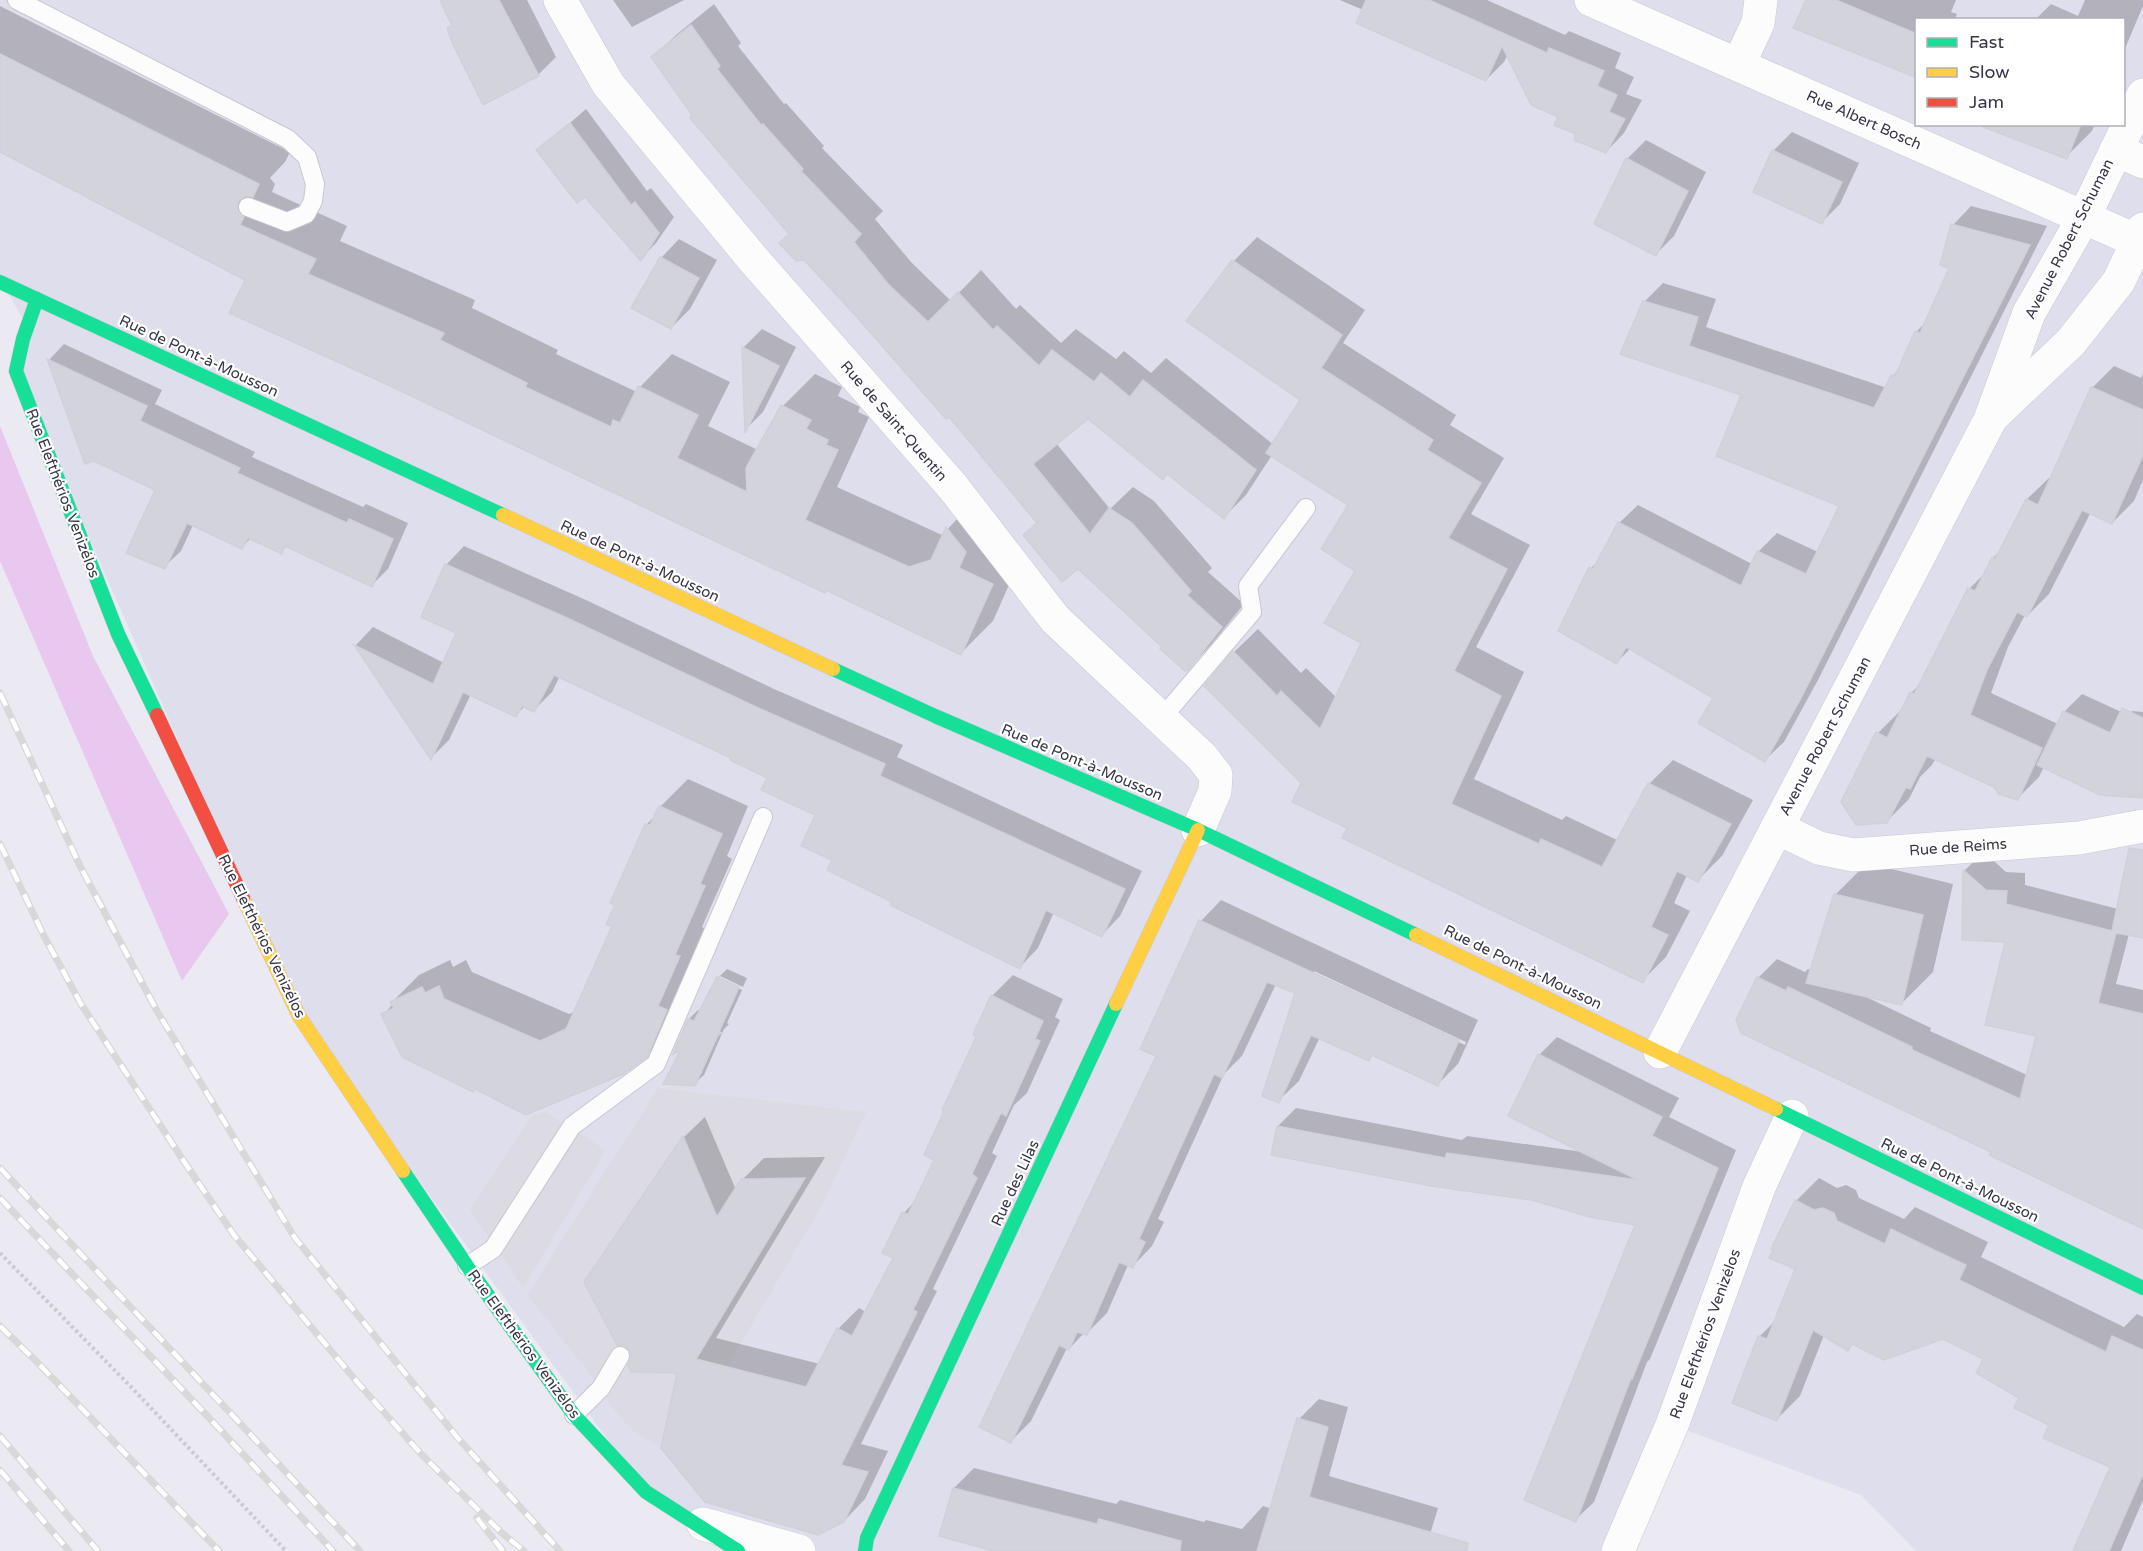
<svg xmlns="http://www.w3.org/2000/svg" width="2143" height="1551" font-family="'Varela Round',sans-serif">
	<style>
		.residential { fill: #dfdeec; fill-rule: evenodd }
		.green { fill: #e8c8ef }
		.parking { fill: #dcdbe4 }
		.shadow { fill: #0003; fill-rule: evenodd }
		.building { fill: #d3d3dc; stroke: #d1d0da; stroke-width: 1.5 }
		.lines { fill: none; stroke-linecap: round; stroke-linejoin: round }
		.lane-casing { stroke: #c8c7d1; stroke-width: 20 }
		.street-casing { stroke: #c8c7d1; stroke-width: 34 }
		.fast-casing { stroke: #ccc9db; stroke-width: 15 }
		.slow-casing { stroke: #ccc9db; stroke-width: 15 }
		.jam-casing { stroke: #ccc9db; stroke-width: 15 }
		.path { stroke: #cbcad2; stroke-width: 4; stroke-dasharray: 3 3; stroke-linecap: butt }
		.lane { stroke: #fcfcfd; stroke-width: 18 }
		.street { stroke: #fcfcfd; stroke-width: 33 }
		.fast { stroke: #16e098; stroke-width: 14 }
		.slow { stroke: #ffcf43; stroke-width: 14 }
		.jam { stroke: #f24e42; stroke-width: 14 }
		.rail-casing { stroke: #d8d8d9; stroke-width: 7 }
		.rail { stroke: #fff; stroke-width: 4.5; stroke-dasharray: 14; stroke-linecap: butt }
		.labels { text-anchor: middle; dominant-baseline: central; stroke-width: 4.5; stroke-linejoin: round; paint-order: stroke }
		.street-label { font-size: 15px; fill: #363549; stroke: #fff }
	</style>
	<rect width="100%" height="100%" fill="#ebeaf2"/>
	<path class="residential" d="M0,0h2143v1551h-227l-55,-56 -189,-70 -54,126h-863l-109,-59 -347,-476 -283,-645 11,-45 -27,-47zM1916,20h208v104h-208z"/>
	<polygon class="green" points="0,426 93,656 229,914 182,981 0,561"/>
	<g class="parking">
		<polygon points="658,1088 866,1112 822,1206 713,1390 667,1420 661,1448 630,1429 611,1406 601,1388 527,1295"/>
		<polygon points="545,1112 606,1150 523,1288 470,1210 530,1117"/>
	</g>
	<g class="shadow">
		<polygon points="441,0 527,0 556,57 538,75 448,29 453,24"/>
		<polygon points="613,0 684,0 632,27"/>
		<polygon points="1340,0 1487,0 1565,35 1569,31 1621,53 1615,68 1634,77 1626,94 1642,100 1624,133 1606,152 1578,133 1560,116 1508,54 1504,62 1486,80 1363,10"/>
		<polygon points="1807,0 1956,0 1951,12 1957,14 1955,20 1916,20 1916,77"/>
		<polygon points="2085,0 2143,0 2143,6 2124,51 2124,20 2035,20 2051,4 2078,16"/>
		<polygon points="714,4 741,43 738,46 784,104 786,103 824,146 822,148 883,211 875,219 911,262 951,301 981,270 1016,309 1020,305 1061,343 1076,329 1116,359 1124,351 1151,373 1166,358 1274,445 1302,399 1188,321 1234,261 1257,237 1365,310 1343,343 1456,415 1450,425 1504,458 1471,514 1530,545 1476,647 1524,672 1474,779 1562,820 1566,816 1617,840 1649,784 1673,760 1753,800 1722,856 1698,880 1687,875 1674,903 1690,911 1666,957 1642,981 1349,827 1206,686 1234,652 1258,629 1301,673 1306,668 1337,698 1363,642 1350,505 1272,455 1246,495 1224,517 1168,473 1088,417 1056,443 1110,509 1133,487 1154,501 1212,568 1208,572 1244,604 1210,646 1187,669 1078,567 1025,535 1038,522 949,414 791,234 694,115 653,57 676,35"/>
		<polygon points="0,6 290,152 285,162 270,178 275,184 272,192 347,226 340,241 475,300 472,308 558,350 556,354 637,392 640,387 672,354 730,382 708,426 758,450 783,406 815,374 842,387 838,396 860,407 858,412 869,417 837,487 942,535 979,496 990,535 1024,551 993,621 961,653 247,279 0,141"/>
		<polygon points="586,109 647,191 651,188 674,217 656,243 641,258 585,195 538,151"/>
		<polygon points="1984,124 2095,124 2092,131 2066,157"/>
		<polygon points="1792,132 1859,163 1840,204 1822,222 1773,151"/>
		<polygon points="1646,140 1706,172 1674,236 1655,255 1596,224 1627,159"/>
		<polygon points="1971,206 2047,226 1818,680 1784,742 1765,760 1715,697 1631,648 1617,662 1591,568 1600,559 1619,523 1638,505 1752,564 1758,552 1777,533 1818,552 1841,505 1743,395 1622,353 1644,302 1663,283 1716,299 1706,327 1887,388 1893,376 1899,369 1916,332 1928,320 1951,267 1953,225"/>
		<polygon points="679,239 717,260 690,309 671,328 661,258"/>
		<polygon points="762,329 796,347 763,412 746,429 744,347"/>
		<polygon points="64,344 162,390 155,404 255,452 252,457 363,507 366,504 408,523 388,569 372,585 288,545 281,552 251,538 242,547 193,525 181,551 164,567 157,489 94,459 86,462 49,360"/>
		<polygon points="2114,366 2141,378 2143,373 2143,480 2134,501 2112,523 2091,512 2049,594 2027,616 2025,615 2008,647 1991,693 2058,724 2064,712 2082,694 2128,715 2132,711 2143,712 2143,797 2044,767 2039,777 2017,799 1995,785 1936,758 1932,765 1920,777 1909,799 1887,821 1878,733 1900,711 1902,712 1911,693 1921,683 1969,589 1986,572 1993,558 2001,550 2027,499 2049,478 2051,479 2092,388"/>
		<polygon points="464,546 586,600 774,689 903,745 897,757 1142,871 1120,916 1102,935 1054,912 1038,948 1020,967 893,901 834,859 817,814 769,777 733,757 560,676 552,692 534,710 525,706 516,715 471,694 449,740 431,758 356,645 373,627 444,663 458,632 446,565"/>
		<polygon points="688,779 748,806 727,856 732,859 702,927 706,929 674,1027 646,1056 622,1073 383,1015 393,1004 392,1002 419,975 450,960 453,967 466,960 472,972 569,1014 576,1011 614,926 647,824 657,814 660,807"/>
		<polygon points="1984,852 2006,872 2025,873 2025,885 2118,909 2143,859 2143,936 2129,934 2116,984 2143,990 2143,1227 1738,1020 1758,978 1777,959 1805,972 1808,969 1812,971 1835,895 1867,863 1953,884 1933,972 1902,1003 1864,996 1931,1028 1930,1031 2027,1075 2037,1035 2007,940 1963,939 1965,870"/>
		<path d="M1221,900l257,120 -20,44 -20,20 -65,-30 -4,5 -49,-22 -21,44 -21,20 19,-109 -21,-8 -34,72 -18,18 -66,145 6,3 -12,24 -20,21 -4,-2 -21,48 -21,21 -2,-1 -15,16 -2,-1 -36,73 -20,20 147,-386 -16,-7 59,-127zM1314,971l152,71 -1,3 -151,-70z"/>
		<polygon points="727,969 747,978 743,987 720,976"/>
		<polygon points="1013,975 1063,999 1055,1017 1060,1020 1027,1093 1014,1105 1008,1118 992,1153 997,1156 933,1289 937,1291 861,1444 888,1451 865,1499 844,1521 679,1371 633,1357 631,1350 585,1282 684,1137 705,1117 736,1190 742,1180 764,1158 825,1157 716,1338 820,1364 838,1329 859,1308 866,1312 895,1258 904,1213 916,1200 936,1159 992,996"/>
		<polygon points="720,976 720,979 742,990 727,1023 729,1024 724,1029 704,1075 694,1084 683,1048 676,1051 689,1019 698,1010 701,1012"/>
		<polygon points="1557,1037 1679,1098 1669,1117 1736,1150 1650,1359 1647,1362 1594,1502 1575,1520 1637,1223 1278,1126 1296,1108 1462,1140 1467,1136 1583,1152 1539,1055"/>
		<polygon points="1819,1178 1837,1188 1846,1185 1856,1190 1859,1198 1904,1219 1915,1207 1988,1242 1981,1257 2124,1327 2137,1314 2143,1317 2143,1500 2121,1551 2075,1551 2112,1467 2051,1425 2021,1397 1985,1358 1943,1338 1854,1343 1848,1349 1824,1335 1800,1396 1777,1419 1759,1337 1777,1319 1797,1268 1796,1201"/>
		<polygon points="1319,1399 1348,1407 1329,1476 1438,1508 1425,1551 995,1551 954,1488 974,1468 1116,1504 1120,1500 1204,1522 1206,1520 1242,1529 1263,1506 1272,1509 1299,1419"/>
	</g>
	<g class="building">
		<polygon points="440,0 499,0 539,76 483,105 453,45 447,28 452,26"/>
		<polygon points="1366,0 1429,0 1547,53 1549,48 1604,71 1597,86 1617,95 1609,112 1625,119 1606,153 1574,140 1576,134 1554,125 1558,117 1531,105 1502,46 1486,81 1356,23"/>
		<polygon points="1806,0 1836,0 1917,34 1917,78 1793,28"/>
		<polygon points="691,25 720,66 717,69 761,125 763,124 803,169 801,171 861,234 854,242 888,284 928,322 958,292 993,330 997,326 1039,366 1052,350 1094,382 1101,373 1130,397 1143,380 1256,470 1224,519 1167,474 1163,480 1088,419 1033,464 1090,534 1109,508 1132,523 1191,591 1187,595 1222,627 1188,670 1185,671 1160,649 1161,646 1078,569 1062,582 1023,535 1037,523 949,417 946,419 856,316 804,260 796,261 779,243 789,234 690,118 692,115 651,57"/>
		<polygon points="0,54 259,184 253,197 246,196 238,202 237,209 244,217 240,225 316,259 308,274 444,333 440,340 527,383 525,387 611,427 613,420 620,423 638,386 698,415 677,458 747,492 746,468 781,405 811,420 806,429 828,440 826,445 838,450 805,520 909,567 931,560 946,527 966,552 959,568 993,584 961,655 826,590 825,593 696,532 382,382 229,313 245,280 0,152"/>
		<polygon points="570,123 631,205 635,202 659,233 641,261 585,197 577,203 536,150"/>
		<polygon points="1983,124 2081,124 2067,159 1983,127"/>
		<polygon points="1772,150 1842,182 1822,224 1753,192"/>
		<polygon points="1626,158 1688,191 1656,256 1594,224"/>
		<polygon points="1951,224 2030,245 1800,700 1765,762 1698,723 1713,698 1626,647 1617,664 1558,631 1589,567 1593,569 1618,522 1741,586 1757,551 1806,574 1839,506 1716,456 1741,395 1620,354 1643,301 1698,317 1689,346 1874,408 1891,375 1895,376 1915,331 1920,333 1949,268 1940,265"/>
		<polygon points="660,257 699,278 671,329 631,308"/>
		<polygon points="1232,260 1342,335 1321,368 1433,440 1427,450 1481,483 1448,538 1507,569 1454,671 1501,696 1451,804 1539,844 1541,839 1602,867 1648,783 1731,824 1698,882 1677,871 1651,927 1668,935 1643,983 1342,838 1347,828 1292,802 1301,783 1204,686 1233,651 1277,696 1281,691 1320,729 1361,643 1324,623 1355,571 1321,549 1348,505 1266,453 1300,400 1186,321"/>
		<polygon points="742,347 779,366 745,433"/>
		<polygon points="47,359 147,406 140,421 240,468 237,473 347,523 349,519 393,539 372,587 285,546 282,554 248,538 242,549 187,523 165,569 126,553 155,490 94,461 85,464"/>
		<polygon points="2091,387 2143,410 2143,455 2112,524 2082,510 2027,617 2017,612 1987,670 1970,715 2042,748 2018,800 1999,794 1994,787 1927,756 1910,789 1906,787 1887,823 1856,825 1841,802 1876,732 1887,738 1910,692 1914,694 1968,588 1975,591 1992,557 1995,559 2026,499 2038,505"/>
		<polygon points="445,564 567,618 756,707 885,764 880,776 1125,889 1102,937 1046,910 1020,969 890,905 892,902 827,870 832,860 801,846 815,815 761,790 767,778 730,760 731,758 554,675 534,712 522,706 516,717 463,692 431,760 354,645 433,684 456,633 421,617"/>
		<polygon points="2122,708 2143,718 2143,798 2100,795 2037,765 2063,711 2110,733"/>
		<polygon points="659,806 722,834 700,884 705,886 675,955 680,956 658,1006 667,1010 647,1057 623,1074 526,1115 475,1089 473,1092 402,1057 381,1014 394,1008 390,1002 422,987 425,993 439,986 444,999 540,1041 566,1029 612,926 606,924 615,905 610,903 645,824 650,825"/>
		<polygon points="2129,848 2143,850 2143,938 2116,933 2098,1003 2143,1014 2143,1229 1989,1155 1991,1152 1741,1033 1736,1020 1757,977 1786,991 1788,987 1912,1047 1912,1050 2020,1099 2036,1036 1985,1025 2005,942 1962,940 1963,870 1986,890 2007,891 2006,904 2112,931"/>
		<polygon points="1834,894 1923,915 1902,1005 1806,983"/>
		<polygon points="1199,920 1459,1040 1438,1086 1372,1055 1369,1061 1311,1035 1279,1103 1262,1096 1295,993 1267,982 1222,1078 1214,1074 1139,1239 1145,1242 1133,1268 1119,1262 1087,1335 1077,1332 1069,1350 1059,1345 1011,1443 979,1427 1156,1056 1140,1049"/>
		<polygon points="717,977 739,987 719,1032 722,1033 718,1035 695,1086 663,1084 680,1051 673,1054 688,1019 694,1021"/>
		<polygon points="991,995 1043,1021 1035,1039 1040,1041 1006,1116 1001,1113 987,1141 972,1174 977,1178 913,1310 917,1312 841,1465 868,1472 844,1522 818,1535 705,1502 661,1448 677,1373 631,1372 628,1365 631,1357 630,1351 625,1346 617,1345 584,1282 683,1136 717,1217 741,1179 805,1178 696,1359 806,1387 837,1328 852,1336 893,1258 882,1253 902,1212 908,1214 934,1160 924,1155 944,1111 942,1110 976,1037 973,1035"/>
		<polygon points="1538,1054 1662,1117 1652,1136 1718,1168 1632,1379 1631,1378 1576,1522 1524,1500 1635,1225 1590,1217 1532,1200 1431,1186 1271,1155 1277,1126 1445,1158 1447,1153 1638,1180 1508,1116"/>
		<polygon points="1795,1200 1814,1210 1823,1208 1834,1213 1837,1221 1885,1244 1891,1229 1936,1251 1966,1265 1959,1280 2106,1352 2112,1336 2143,1350 2143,1474 2109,1551 2073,1551 2110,1467 2043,1438 2049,1425 2014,1408 2019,1398 1976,1373 1983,1359 1943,1339 1884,1360 1852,1344 1848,1351 1813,1330 1777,1421 1732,1403 1758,1336 1767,1339 1795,1269 1769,1258 1773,1250 1771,1249"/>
		<polygon points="1297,1418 1328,1427 1309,1497 1468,1543 1467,1551 1257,1551"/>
		<polygon points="953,1488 1097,1524 1099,1519 1181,1541 1180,1551 993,1551 939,1536"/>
	</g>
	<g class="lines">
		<g class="lane-casing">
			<g id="lane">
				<polyline points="17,0 288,139 307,157 315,184 313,201 306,214 287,222 248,207"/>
				<polyline points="1161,719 1252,612 1248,586 1306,508"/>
				<polyline points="467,1266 493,1249 572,1126 656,1064 763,817"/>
				<polyline points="574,1415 601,1388 620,1356"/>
			</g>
		</g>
		<g class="street-casing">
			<g id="street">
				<polyline points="560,0 608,84 753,259 953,487 1055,619 1202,757 1216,775 1215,791 1198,830"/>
				<polyline points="1591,0 2137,241"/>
				<polyline points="1739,64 1758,23 1761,0"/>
				<polyline points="2116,150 2143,162"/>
				<polyline points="1995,414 2071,342 2119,281 2143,229"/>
				<polyline points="1777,828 1819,848 1853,855 2079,838 2143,826"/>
				<polyline points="1660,1052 1990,420 2029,313 2084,217 2143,95"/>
				<polyline points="703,1524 799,1551"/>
				<polyline points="1618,1551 1672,1425 1759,1187 1792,1116"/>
			</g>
		</g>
		<g class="fast-casing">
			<g id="fast">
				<polyline points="0,282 503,515"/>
				<polyline points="37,299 23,339 16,371 118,634 157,715"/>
				<polyline points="833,669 935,716 1198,830 1416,935"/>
				<polyline points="1776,1109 2143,1288"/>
				<polyline points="403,1171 467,1266 574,1415 646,1492 738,1551"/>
				<polyline points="865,1551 867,1538 1116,1004"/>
			</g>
		</g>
		<g class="slow-casing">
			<g id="slow">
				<polyline points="503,515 833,669"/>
				<polyline points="243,898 299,1016 403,1171"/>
				<polyline points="1416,935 1776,1109"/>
				<polyline points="1116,1004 1198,830"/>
			</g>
		</g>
		<g class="jam-casing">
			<polyline id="jam" points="157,715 243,898"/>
		</g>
		<polyline class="path" points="0,1253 134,1390 286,1551"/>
		<use href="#lane" class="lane"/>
		<use href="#street" class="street"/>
		<use href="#fast" class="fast"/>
		<use href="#slow" class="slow"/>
		<use href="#jam" class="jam"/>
		<g class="rail-casing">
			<g id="rail">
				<polyline points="0,693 80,866 157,1011 295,1238 457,1437 560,1551"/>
				<polyline points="0,844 44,936 81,1004 185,1163 234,1235 358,1383 422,1455 502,1533 524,1551"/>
				<polyline points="0,1168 360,1551"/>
				<polyline points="0,1198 213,1422 333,1551"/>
				<polyline points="0,1326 36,1361 219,1551"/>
				<polyline points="0,1436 98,1551"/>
				<polyline points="0,1470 69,1551"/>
				<polyline points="477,1518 503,1551"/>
			</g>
		</g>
		<use href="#rail" class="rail"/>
	</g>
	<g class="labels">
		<g class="street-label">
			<text transform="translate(1864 120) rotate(24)">Rue Albert Bosch</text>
			<text transform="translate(2069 239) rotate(-63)">Avenue Robert Schuman</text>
			<text transform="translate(199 356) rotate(25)">Rue de Pont-à-Mousson</text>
			<text transform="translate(894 421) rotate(49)">Rue de Saint-Quentin</text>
			<text transform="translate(63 493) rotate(69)">Rue Elefthérios Venizélos</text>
			<text transform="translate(640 561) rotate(25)">Rue de Pont-à-Mousson</text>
			<text transform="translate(1825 736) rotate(-62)">Avenue Robert Schuman</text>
			<text transform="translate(1082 762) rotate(23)">Rue de Pont-à-Mousson</text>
			<text transform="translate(1958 847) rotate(-4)">Rue de Reims</text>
			<text transform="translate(262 936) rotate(64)">Rue Elefthérios Venizélos</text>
			<text transform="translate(1523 967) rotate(26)">Rue de Pont-à-Mousson</text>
			<text transform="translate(1960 1180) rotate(26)">Rue de Pont-à-Mousson</text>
			<text transform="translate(1015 1183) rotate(-65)">Rue des Lilas</text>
			<text transform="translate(1705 1334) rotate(-70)">Rue Elefthérios Venizélos</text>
			<text transform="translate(524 1344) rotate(54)">Rue Elefthérios Venizélos</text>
		</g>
	</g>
	<rect x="1915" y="18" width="210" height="108" fill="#ffffff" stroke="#afaeb6" stroke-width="1.5"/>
	<rect x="1927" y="38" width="30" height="9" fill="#16e098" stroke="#afaeb6" stroke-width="1.5"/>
	<text x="1969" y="48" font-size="18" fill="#363549">Fast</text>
	<rect x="1927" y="68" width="30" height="9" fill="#ffcf43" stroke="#afaeb6" stroke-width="1.5"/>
	<text x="1969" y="78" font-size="18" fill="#363549">Slow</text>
	<rect x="1927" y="98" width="30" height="9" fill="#f24e42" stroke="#afaeb6" stroke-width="1.5"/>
	<text x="1969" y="108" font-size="18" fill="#363549">Jam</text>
</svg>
